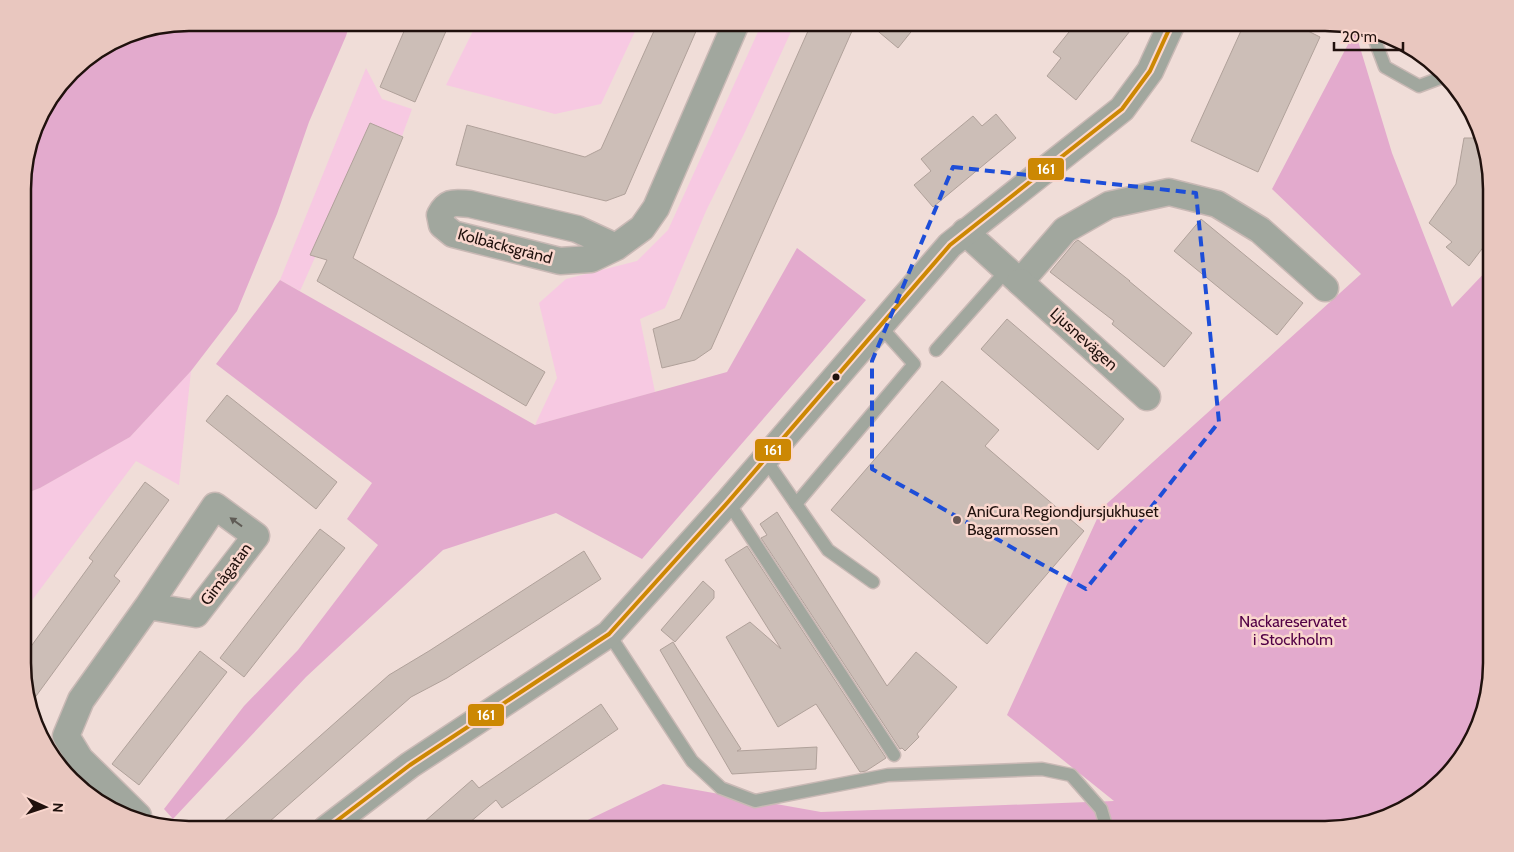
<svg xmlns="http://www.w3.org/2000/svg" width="1514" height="852" font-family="Cabin,sans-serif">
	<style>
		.green { fill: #f7c9e2 }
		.forest { fill: #e3aacd }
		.building { fill: #ccbeb7; stroke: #b0a19a }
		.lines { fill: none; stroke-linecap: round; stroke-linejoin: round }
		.lane-casing { stroke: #c9b9b5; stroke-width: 15 }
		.street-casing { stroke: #c9b9b5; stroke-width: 29 }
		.lane { stroke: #a1a79e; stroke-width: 12 }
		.street { stroke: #a1a79e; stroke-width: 26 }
		.bus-1-casing { stroke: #fad7ce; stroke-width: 8 }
		.bus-1 { stroke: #cc8803; stroke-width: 4 }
		.oneway { fill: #605c56 }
		.marked { fill: none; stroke: #1d4ed8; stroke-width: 4; stroke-dasharray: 10 6; stroke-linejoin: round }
		.bus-dot { fill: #20110d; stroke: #fad7ce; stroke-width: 2 }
		.poi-dot { fill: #695854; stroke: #fad7ce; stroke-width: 2 }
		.labels { text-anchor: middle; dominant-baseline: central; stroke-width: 5; stroke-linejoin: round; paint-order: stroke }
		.street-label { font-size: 16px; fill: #20110d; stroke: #fad7ce }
		.poi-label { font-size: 16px; fill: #20110d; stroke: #fad7ce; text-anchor: start }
		.park-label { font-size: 16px; fill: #520046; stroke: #fad7ce }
		.rim { fill: none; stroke: #20110d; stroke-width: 2.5 }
		.line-badge { stroke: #fad7ce; stroke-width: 2 }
		.badge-label { font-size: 14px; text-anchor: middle; font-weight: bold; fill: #fff }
	</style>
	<rect width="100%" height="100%" fill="#f0ddd8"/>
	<g class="green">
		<polygon points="477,23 639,23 601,104 555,114 446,85"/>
		<polygon points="762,23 795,23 745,132 706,211 665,308 640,319 655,392 535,425 557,378 539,303 566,279 637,261 668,230"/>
		<polygon points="366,68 382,99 412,109 402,136 374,125 300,291 280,280"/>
		<polygon points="191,371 179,485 136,461 24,611 24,494 40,488 130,437"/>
	</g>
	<g class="forest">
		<polygon points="189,23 350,23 346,36 309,122 277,214 237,311 191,371 130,437 40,488 24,494 24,168 40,115 79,64 126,35"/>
		<polygon points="1355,31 1392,153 1452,307 1491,266 1491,673 1469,746 1408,807 1335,829 569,829 663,784 821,812 1114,801 1007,715 1102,508 1361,274 1272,189"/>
		<polygon points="797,248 866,300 642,559 556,513 443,550 306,677 173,819 164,809 244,706 298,650 378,545 347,519 372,483 216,364 280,280 535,425 727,372"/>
	</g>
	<g class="building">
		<polygon points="408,22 450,22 415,102 380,87"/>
		<polygon points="658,22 700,22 625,194 606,201 456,165 467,125 585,157 601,149"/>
		<polygon points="812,22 856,22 711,349 695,360 662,368 653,329 680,319"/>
		<polygon points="867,22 919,22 898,48"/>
		<polygon points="1077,22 1137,22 1076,100 1047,76 1061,58 1053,52"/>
		<polygon points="1245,22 1290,22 1320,37 1258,172 1191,141"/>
		<polygon points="996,114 1016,138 933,207 914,185 931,171 921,159 973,116 982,126"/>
		<polygon points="370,123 403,137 353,258 545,372 526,406 317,281 327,260 310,255"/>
		<polygon points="1464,138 1477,138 1491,178 1491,237 1469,266 1446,247 1452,242 1429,223 1456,184"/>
		<polygon points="1201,219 1303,303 1277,335 1174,251"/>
		<polygon points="1078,240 1130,281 1129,281 1192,333 1164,367 1112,324 1114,321 1050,272 1075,242"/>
		<polygon points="1007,319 1124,419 1098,450 981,349"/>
		<polygon points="942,381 999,430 985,446 1084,531 987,644 831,510"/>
		<polygon points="227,395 337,482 316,509 206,421"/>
		<polygon points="145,482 169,500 114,576 120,581 31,703 24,684 24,656 93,561 89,558"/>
		<polygon points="777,512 887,686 916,652 957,687 917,734 919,737 905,751 902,748 900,749 761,538 767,535 760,524"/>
		<polygon points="320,529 345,548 244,677 220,658"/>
		<polygon points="747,546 886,758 866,771 860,772 816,704 778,727 726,637 750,622 781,649 725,560"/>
		<polygon points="584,551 601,579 447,678 411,697 261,829 215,829 389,675 429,651"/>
		<polygon points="703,581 714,591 714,598 675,642 661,630"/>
		<polygon points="673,642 741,749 737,751 817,747 816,769 732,774 660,650"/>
		<polygon points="200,651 227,672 139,785 112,764"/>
		<polygon points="601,704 618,729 502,808 496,800 462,829 416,829 472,780 479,788"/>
	</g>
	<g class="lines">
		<g class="lane-casing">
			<g id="lane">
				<polyline points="1373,35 1385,67 1419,86 1443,77"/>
				<polyline points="936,350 1007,270"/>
				<polyline points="765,459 796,504 914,364 880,326"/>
				<polyline points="728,502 894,755"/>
				<polyline points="796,504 828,550 873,582"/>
				<polyline points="609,634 692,761 721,788 755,801 888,775 1042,769 1071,775 1101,809 1107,829"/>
			</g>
		</g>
		<g class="street-casing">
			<g id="street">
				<polyline points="965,232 1020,282 1065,230 1109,205 1169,192 1217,204 1260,230 1325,288"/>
				<path d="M616,247l-39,-18 -107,-25c-15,-1 -22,-4 -30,11l2,10 11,9 107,27 31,-2 25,-12 26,-19 14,-20 80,-185"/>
				<polyline points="1020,282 1147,397"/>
				<polyline points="138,816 80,759 66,736 81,700 148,606 215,506 256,536 196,614 148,606"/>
				<polyline points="326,829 410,765 609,634 728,502 950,245 1122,109 1150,71 1172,23"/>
			</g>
		</g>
		<use href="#lane" class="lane"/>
		<use href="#street" class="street"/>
		<g class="bus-1-casing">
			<polyline id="bus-1" points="326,829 410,765 609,634 728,502 950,245 1122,109 1150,71 1172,23"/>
		</g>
		<use href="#bus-1" class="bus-1"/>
	</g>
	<defs><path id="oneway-solid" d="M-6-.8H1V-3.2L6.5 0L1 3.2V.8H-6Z" transform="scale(1.25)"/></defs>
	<use class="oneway" href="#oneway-solid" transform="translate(236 522) rotate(-144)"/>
	<path class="marked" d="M953,167l243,26 23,229 -133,167 -214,-120v-108z"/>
	<circle class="bus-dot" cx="836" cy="377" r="4.5"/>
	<circle class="poi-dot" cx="957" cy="520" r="5"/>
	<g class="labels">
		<g class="street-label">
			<text transform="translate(505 246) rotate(15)">Kolbäcksgränd</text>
			<text transform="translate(1084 339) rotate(42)">Ljusnevägen</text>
			<text transform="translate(226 574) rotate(-53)">Gimågatan</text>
		</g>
		<g class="poi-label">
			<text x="967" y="511">AniCura Regiondjursjukhuset<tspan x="967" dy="18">Bagarmossen</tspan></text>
		</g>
		<g class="park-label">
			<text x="1293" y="621">Nackareservatet<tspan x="1293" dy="18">i Stockholm</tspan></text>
		</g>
	</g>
	<path d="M0 0H1514V852H0ZM189 31H1325A158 158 0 0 1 1483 189V663A158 158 0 0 1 1325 821H189A158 158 0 0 1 31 663V189A158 158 0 0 1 189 31Z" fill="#e9c7bf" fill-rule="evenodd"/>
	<path class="rim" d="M189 31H1325A158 158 0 0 1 1483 189V663A158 158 0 0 1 1325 821H189A158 158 0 0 1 31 663V189A158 158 0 0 1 189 31Z"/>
	<g class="line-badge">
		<rect x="1027" y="157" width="38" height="24" rx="5" fill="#cc8803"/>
		<rect x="754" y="438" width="38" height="24" rx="5" fill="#cc8803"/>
		<rect x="467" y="703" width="38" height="24" rx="5" fill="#cc8803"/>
	</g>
	<g class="badge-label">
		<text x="1046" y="174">161</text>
		<text x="773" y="455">161</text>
		<text x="486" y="720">161</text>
	</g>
	<g transform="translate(45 807) rotate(93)" stroke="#fad7ce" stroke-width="4" paint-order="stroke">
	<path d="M0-4L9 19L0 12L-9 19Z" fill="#20110d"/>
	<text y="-8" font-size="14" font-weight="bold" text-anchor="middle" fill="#20110d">N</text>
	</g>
	<path d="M1334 42v8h69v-8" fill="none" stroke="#20110d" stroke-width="2.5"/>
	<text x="1342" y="42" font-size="15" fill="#20110d" stroke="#fad7ce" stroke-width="4" paint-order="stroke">20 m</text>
</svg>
